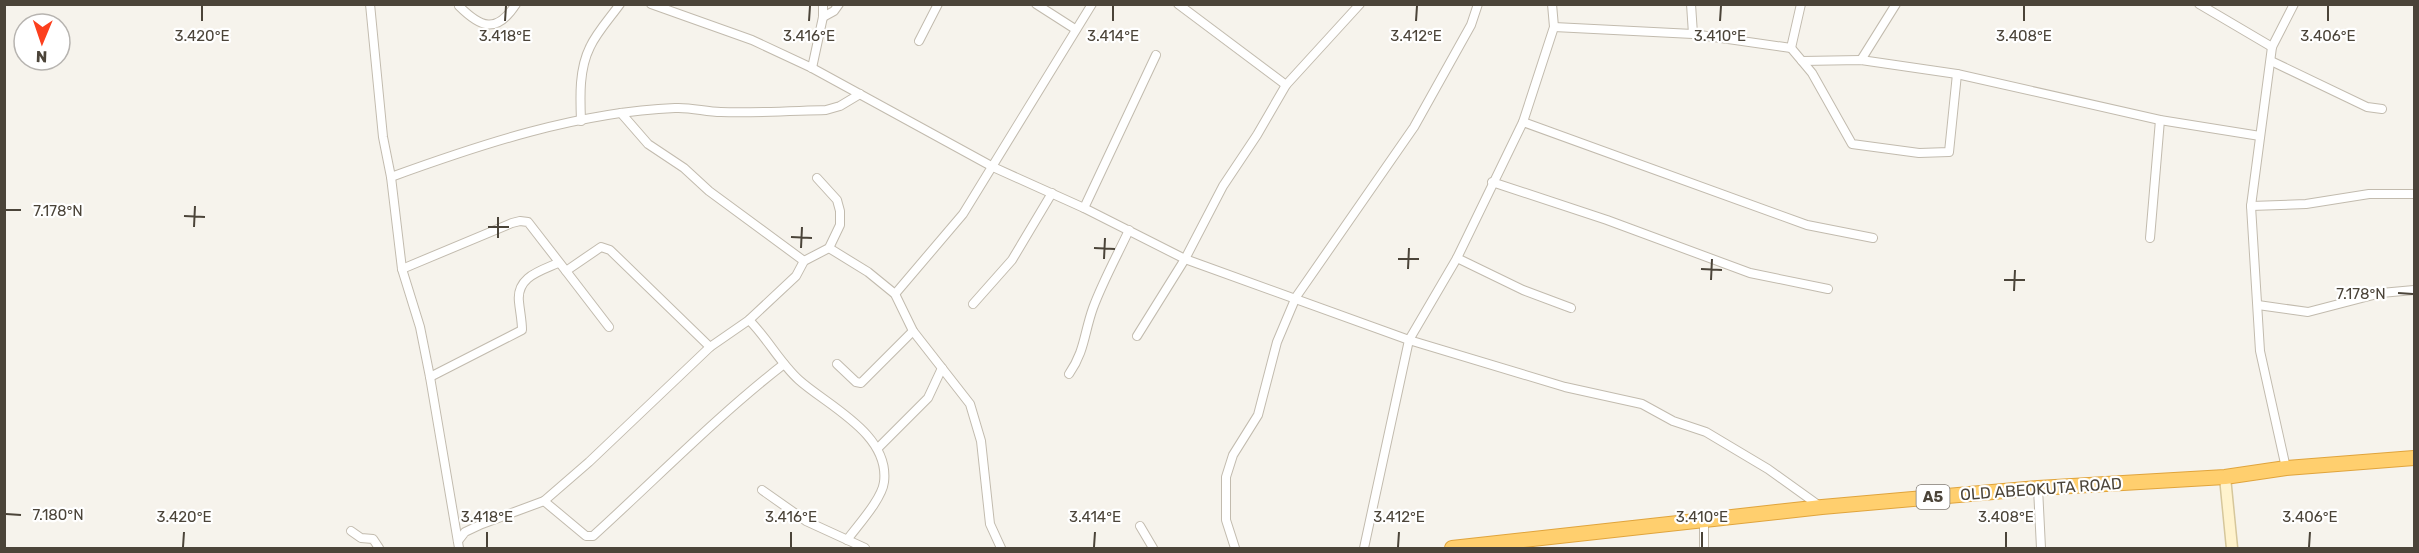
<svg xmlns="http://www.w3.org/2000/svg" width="2419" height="553" font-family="Rubik,sans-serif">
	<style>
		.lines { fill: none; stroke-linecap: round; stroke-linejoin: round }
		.street-casing { stroke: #c2bbae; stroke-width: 10 }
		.secondary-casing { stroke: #d6c79b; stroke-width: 13 }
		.highway-casing { stroke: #e0a43c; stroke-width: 16 }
		.street { stroke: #fff; stroke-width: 8 }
		.secondary { stroke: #fff3cd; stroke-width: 10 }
		.highway { stroke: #ffcf6e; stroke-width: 14 }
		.ticks { fill: none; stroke: #4b4439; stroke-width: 2 }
		.labels { text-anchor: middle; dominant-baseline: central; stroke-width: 4.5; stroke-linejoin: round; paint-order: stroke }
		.shield { fill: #fff; stroke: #817c74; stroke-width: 1.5 }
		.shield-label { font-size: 15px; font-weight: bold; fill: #4b4439 }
		.street-label { font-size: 16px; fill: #4b4439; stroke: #fff }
		.ticks-label { font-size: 15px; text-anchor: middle; fill: #4b4439; stroke: #fff; stroke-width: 4.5; stroke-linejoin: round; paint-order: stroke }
	</style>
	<rect width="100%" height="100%" fill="#f6f3ec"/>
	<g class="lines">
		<g class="street-casing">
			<g id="street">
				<polyline points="370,4 383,137 391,177 402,269 420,327 430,377 459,548"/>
				<polyline points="651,4 752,40 812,68 993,167 1084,208 1185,259 1409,340 1565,387 1642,404 1673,421 1706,432 1768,469 1821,507"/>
				<polyline points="1036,4 1075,29"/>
				<polyline points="1178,4 1286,85"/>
				<polyline points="1691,4 1693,34"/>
				<polyline points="2199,4 2272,47"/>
				<path d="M459,6c21,21 37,29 57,-2"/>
				<polyline points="823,17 834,11 839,4"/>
				<polyline points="1554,27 1693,34 1791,48 1802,61 1861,60 1957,74 2160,120 2260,136"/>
				<polyline points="919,41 938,4"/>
				<polyline points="1791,48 1801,4"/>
				<polyline points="1861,60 1896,4"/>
				<polyline points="1802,61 1812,73 1852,144 1919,153 1949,152 1957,74"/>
				<polyline points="2271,61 2367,107 2382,109"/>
				<polyline points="812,68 823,17 823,4"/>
				<polyline points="621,113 648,144 684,168 709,191 804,261"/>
				<path d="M581,121c-1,-25 -2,-52 9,-74 7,-15 20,-29 30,-43"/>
				<polyline points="1523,122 1807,225 1873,238"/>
				<path d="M391,177c91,-33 187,-65 284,-69 16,-1 31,4 46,4 35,1 70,-1 105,-2l14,-4 20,-12"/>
				<polyline points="1492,182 1607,220 1750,273 1828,289"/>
				<polyline points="2251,206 2306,204 2369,194 2414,194"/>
				<polyline points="1084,208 1156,55"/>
				<polyline points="2150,238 2160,120"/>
				<polyline points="829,248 868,272 895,294 913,331 970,404 981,441 990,524 1001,548"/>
				<polyline points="1457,258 1523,290 1571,308"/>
				<polyline points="402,269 512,223 520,221 528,222 566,271 601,247 610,250 710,347"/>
				<polyline points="566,271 609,327"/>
				<polyline points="895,294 963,214 1092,4"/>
				<polyline points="973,304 1012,260 1052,193"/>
				<polyline points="2258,305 2308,312 2381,293 2414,290"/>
				<path d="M749,320c19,19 31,43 50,60 29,26 91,54 85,102 -2,17 -26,43 -37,58"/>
				<polyline points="1137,336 1185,259 1223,186 1257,135 1286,85 1360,4"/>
				<polyline points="837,364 856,382 861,383 913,331"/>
				<path d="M1069,374c16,-23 15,-41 24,-66 10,-27 24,-52 36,-78"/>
				<path d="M430,377l92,-47c0,-9 -2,-18 -3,-28 -3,-25 21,-31 39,-39"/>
				<polyline points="878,448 928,398 942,368"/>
				<polyline points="2286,468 2260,351 2251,206 2272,47 2294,4"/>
				<polyline points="2038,488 2041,548"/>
				<polyline points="762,490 806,521 865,548"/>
				<path d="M544,501l42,35h7c64,-58 123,-119 191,-172"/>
				<polyline points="1140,526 1153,548"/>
				<polyline points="351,531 361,538 373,539 379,548"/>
				<polyline points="458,541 465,532 482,524 544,501 589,462 710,347 749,320 796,276 804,261 829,248 840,225 840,211 837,200 817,178"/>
				<polyline points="1235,548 1226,520 1226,477 1233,455 1258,415 1277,342 1296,297 1414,127 1471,25 1478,4"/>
				<polyline points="1364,548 1409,340 1457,258 1523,122 1554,27 1552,4"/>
				<polyline points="1704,548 1704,520"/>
			</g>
		</g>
		<g class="secondary-casing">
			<polyline id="secondary" points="2225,477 2232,548"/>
		</g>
		<g class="highway-casing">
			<polyline id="highway" points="1452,548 1822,507 2038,488 2225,477 2286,468 2414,458"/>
		</g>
		<use href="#street" class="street"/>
		<use href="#secondary" class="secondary"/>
		<use href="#highway" class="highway"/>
	</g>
	<path class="ticks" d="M202,21v-15M505,21l1,-15M809,21l1,-15M1113,21v-15M1416,21l1,-15M1720,21l1,-15M2024,21v-15M2328,21v-15M6,210h15M184,216l21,1M194,227l1,-21M488,227h21M791,237l21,1M498,238v-21M801,248l1,-21M1094,248l21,1M1104,259l1,-21M1398,259h21M1408,269l1,-21M1701,269l21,1M1711,280l1,-21M2004,280h21M2014,291l1,-21M2398,293l15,1M6,514l15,1M183,547l1,-15M487,547v-15M791,547v-15M1094,547l1,-15M1398,547l1,-15M1702,547v-15M2006,547v-15M2309,547l1,-15"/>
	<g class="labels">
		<rect class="shield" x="1916.5" y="485" width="33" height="24" rx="4.5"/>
		<g class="shield-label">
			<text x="1933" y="497">A5</text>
		</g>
		<g class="street-label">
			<text transform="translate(2041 489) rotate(-4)">OLD ABEOKUTA ROAD</text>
		</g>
	</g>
	<g class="ticks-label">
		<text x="202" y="41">3.420°E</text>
		<text x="505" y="41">3.418°E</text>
		<text x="809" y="41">3.416°E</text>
		<text x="1113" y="41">3.414°E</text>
		<text x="1416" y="41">3.412°E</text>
		<text x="1720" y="41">3.410°E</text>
		<text x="2024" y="41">3.408°E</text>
		<text x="2328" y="41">3.406°E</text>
		<text x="58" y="216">7.178°N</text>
		<text x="2361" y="299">7.178°N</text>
		<text x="58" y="520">7.180°N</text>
		<text x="184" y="522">3.420°E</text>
		<text x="487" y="522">3.418°E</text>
		<text x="791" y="522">3.416°E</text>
		<text x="1095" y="522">3.414°E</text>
		<text x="1399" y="522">3.412°E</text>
		<text x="1702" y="522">3.410°E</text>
		<text x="2006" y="522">3.408°E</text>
		<text x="2310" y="522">3.406°E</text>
	</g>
	<rect width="2419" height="553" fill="none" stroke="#4b4439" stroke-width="12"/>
	<g transform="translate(42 42) rotate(182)"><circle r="28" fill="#ffffff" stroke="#b7b4b0" stroke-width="1.5"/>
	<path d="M0-4.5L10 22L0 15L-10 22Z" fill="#fc3f1d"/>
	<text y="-9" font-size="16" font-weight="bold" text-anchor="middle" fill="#4b4439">N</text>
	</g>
</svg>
